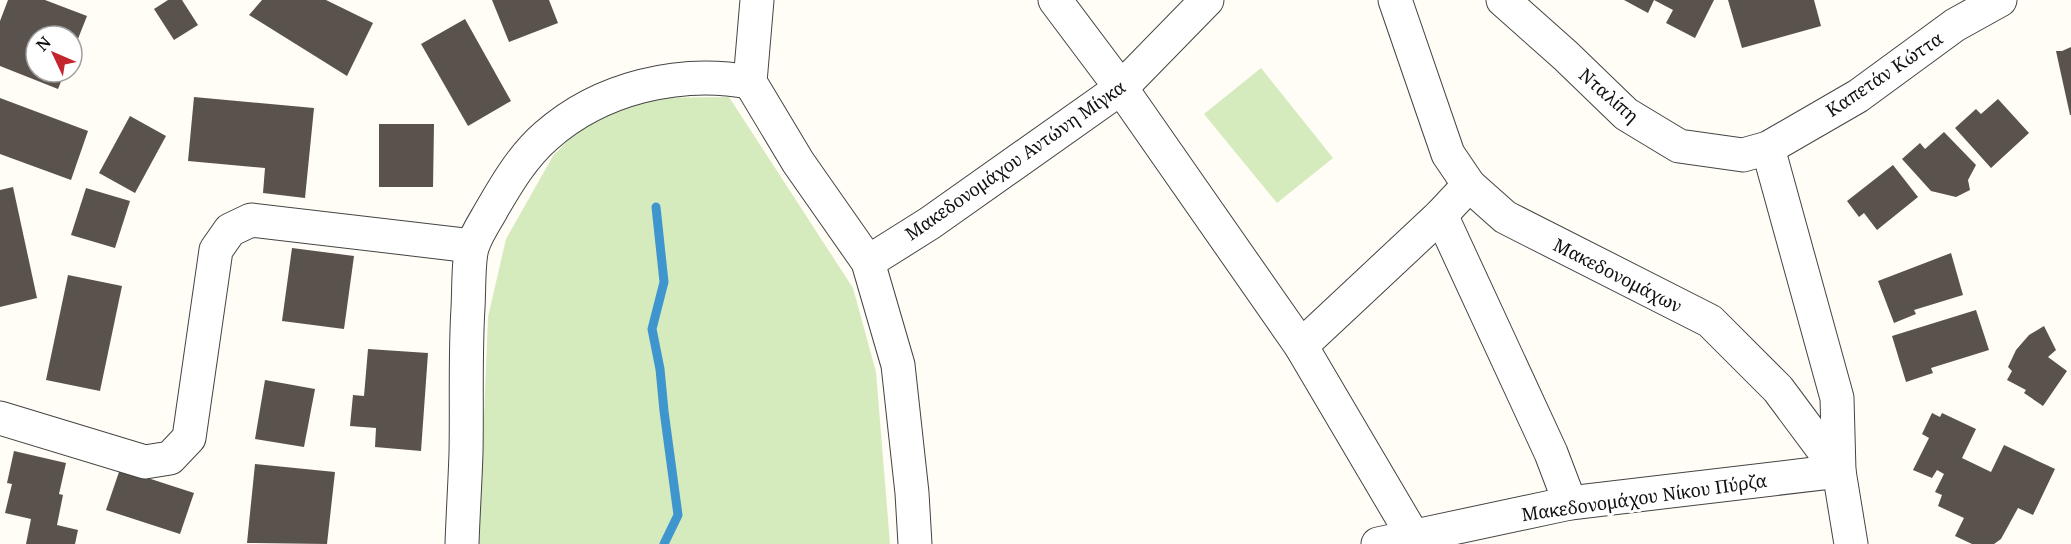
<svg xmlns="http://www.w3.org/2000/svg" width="2071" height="544" font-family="'Noto Serif',serif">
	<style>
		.green { fill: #d5ebbd }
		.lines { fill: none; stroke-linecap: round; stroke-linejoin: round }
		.stream { stroke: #3f96cf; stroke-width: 9 }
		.building { fill: #5a524d }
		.minor-casing { stroke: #444; stroke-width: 35 }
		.tertiary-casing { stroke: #444; stroke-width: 35 }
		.minor { stroke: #fff; stroke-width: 33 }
		.tertiary { stroke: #fff; stroke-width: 33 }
		.labels { text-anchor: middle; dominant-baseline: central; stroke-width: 6; stroke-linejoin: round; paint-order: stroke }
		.street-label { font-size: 18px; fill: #111; stroke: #fff }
	</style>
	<rect width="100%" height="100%" fill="#fffdf5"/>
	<g class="green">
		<polygon points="1261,68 1333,158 1277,203 1204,114"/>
		<polygon points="729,97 853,288 876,372 890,544 479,544 488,317 506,239 553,156 589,119 637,98"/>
	</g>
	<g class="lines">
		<polyline class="stream" points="656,207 664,282 652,329 660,369 664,411 678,515 664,544"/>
	</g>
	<g class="building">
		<polygon points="8,0 45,0 87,16 72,54 72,36 36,36 36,72 65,72 58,89 0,66 0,21"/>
		<polygon points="168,0 182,0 198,25 174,40 154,9"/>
		<polygon points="262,0 326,0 373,23 347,76 249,15"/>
		<polygon points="492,0 549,0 558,23 509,42"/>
		<polygon points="1624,0 1714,0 1695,38 1666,23 1673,10 1654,0 1648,13"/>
		<polygon points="1728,0 1814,0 1821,26 1742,48"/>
		<polygon points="465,19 511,101 468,126 421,44"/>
		<polygon points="2071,47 2071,115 2070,115 2056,51 2062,51"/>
		<polygon points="194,97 314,108 305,198 263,193 265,168 188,161"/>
		<polygon points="0,98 88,131 71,180 0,154"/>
		<polygon points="1998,99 2029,133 1991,168 1955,128 1976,109 1981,114"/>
		<polygon points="130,116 166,136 135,193 99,173"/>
		<polygon points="379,124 434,124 433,187 379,187"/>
		<polygon points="1944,132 1976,165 1968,180 1970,190 1956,197 1931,191 1902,159 1920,143 1925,149"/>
		<polygon points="1893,165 1918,197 1877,230 1864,213 1859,217 1847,201"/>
		<polygon points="13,187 37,298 0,307 0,190"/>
		<polygon points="86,188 130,201 115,248 71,235"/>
		<polygon points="292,248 354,256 344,329 282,321"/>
		<polygon points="1951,253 1963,295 1914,310 1916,314 1894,323 1878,281"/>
		<polygon points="68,275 122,286 100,391 46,380"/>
		<polygon points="1976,310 1989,350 1931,368 1933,373 1906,382 1892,336"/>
		<polygon points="2044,326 2056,350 2048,357 2067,371 2043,406 2024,393 2026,390 2007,380 2012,371 2008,367 2016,350 2029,335"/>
		<polygon points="368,349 428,353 421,451 375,447 376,428 350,426 353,395 364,396"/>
		<polygon points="265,380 315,389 304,447 255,439"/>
		<polygon points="1932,413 1940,417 1942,413 1976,429 1962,458 1991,472 2004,445 2055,469 2033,515 2018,508 2001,539 1994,544 1972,544 1955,536 1964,518 1938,506 1942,495 1935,492 1944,474 1937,470 1932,478 1913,470 1929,438 1922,434"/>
		<polygon points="14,451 66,463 59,494 63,495 57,525 78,530 75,544 26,544 31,519 5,513 12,484 7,483"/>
		<polygon points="255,464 335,472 327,544 247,543"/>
		<polygon points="120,469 194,493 180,534 106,510"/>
	</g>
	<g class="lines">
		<g class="minor-casing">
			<g id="minor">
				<polyline points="757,0 750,82 798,162 868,262 898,365 912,493 915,544"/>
				<polyline points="1055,0 1121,88 1301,346 1413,536"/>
				<polyline points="1503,0 1566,56 1626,114 1679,146 1743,155 1768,148 1858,96 1955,25 2000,0"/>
				<polyline points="1441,215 1551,453 1570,503"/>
				<polyline points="868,262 930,223 1121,88 1207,0"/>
				<polyline points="1301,346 1441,215 1469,185"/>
				<polyline points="0,418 145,462 170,458 189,438 216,250 230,230 251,220 472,246"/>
				<path d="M462,544c1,-30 3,-60 4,-91 1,-48 -1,-97 2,-145 1,-15 0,-51 5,-63 4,-12 13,-25 19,-36 15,-26 31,-53 54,-73 54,-48 133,-67 204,-54"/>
				<polyline points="1378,544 1570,503 1839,471 1837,398 1768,148"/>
			</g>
		</g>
		<g class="tertiary-casing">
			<polyline id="tertiary" points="1395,0 1448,154 1469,185 1505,217 1710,321 1778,389 1839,471 1851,544"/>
		</g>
		<use href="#minor" class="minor"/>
		<use href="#tertiary" class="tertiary"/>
	</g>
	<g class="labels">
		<g class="street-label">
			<text transform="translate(1884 74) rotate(-34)">Καπετάν Κώττα</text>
			<text transform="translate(1609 95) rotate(41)">Νταλίπη</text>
			<text transform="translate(1015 160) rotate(-35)">Μακεδονομάχου Αντώνη Μίγκα</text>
			<text transform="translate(1618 275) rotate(27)">Μακεδονομάχων</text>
			<text transform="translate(1644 497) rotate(-8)">Μακεδονομάχου Νίκου Πύρζα</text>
		</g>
	</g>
	<g transform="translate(54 54) rotate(314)"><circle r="28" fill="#ffffff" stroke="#a0a0a0" stroke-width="1.5"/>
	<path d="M0-4.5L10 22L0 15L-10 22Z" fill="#c4262e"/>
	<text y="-9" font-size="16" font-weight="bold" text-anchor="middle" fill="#111111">N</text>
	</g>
</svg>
